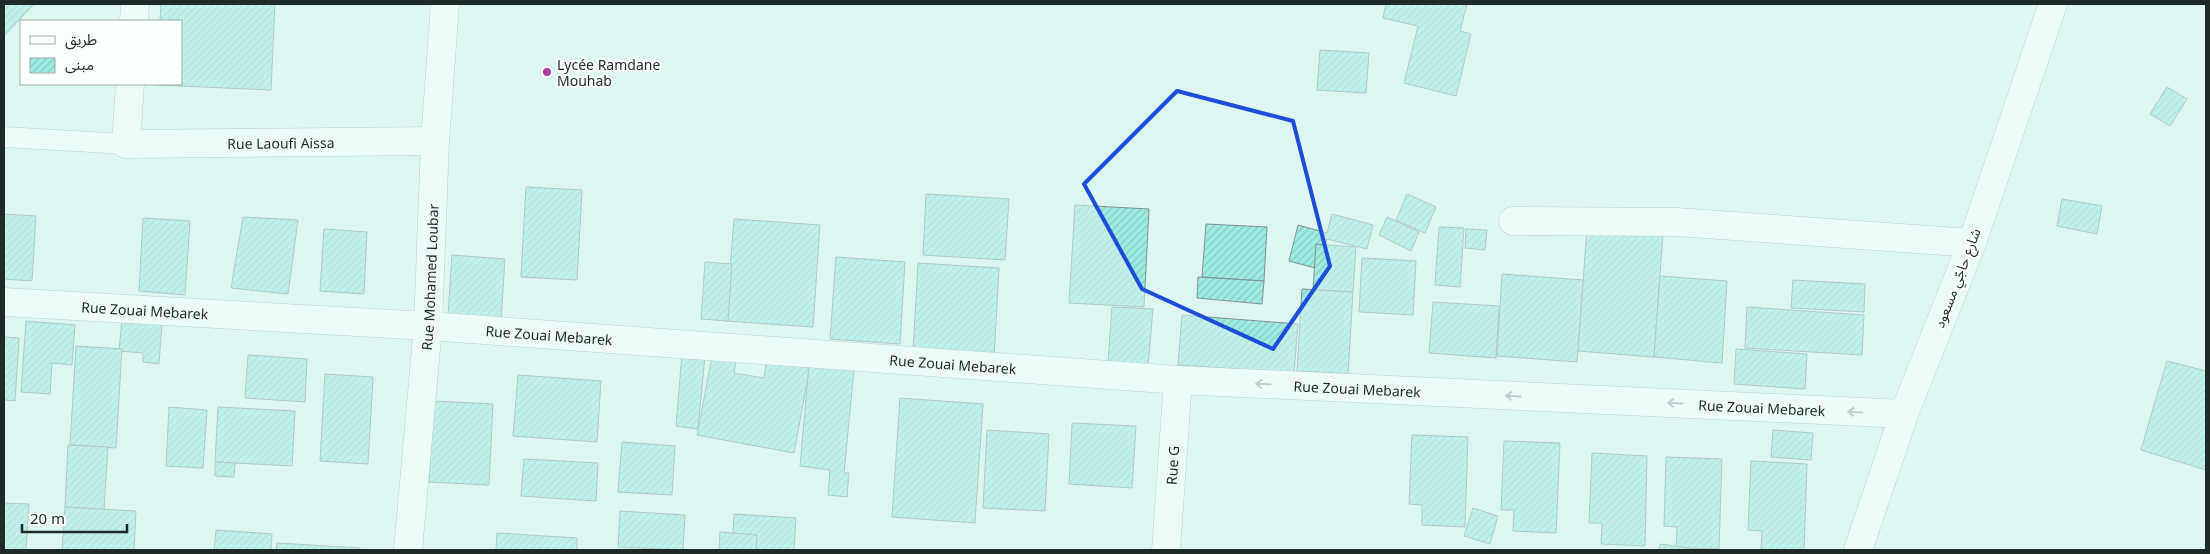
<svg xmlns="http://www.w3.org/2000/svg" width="2210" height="554" font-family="'Noto Sans','Noto Sans Arabic',sans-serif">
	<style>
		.building { fill: url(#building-hatch); stroke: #7d9491 }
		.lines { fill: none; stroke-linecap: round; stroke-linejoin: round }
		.lane-casing { stroke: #8fa7a3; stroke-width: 21 }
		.street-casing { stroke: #8fa7a3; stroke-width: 29 }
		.secondary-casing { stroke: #8fa7a3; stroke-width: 29 }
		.lane { stroke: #fff; stroke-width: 20 }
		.street { stroke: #fff; stroke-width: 28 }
		.secondary { stroke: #fff; stroke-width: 28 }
		.oneway { stroke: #9a9f9e }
		.marked { fill: none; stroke: #1d4ed8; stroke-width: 4; stroke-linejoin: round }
		.poi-dot { fill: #ae3e9a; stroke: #fafffe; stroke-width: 2 }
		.labels { text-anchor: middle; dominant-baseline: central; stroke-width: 4.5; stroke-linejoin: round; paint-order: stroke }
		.poi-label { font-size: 14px; fill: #1f2927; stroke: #fafffe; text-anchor: start }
		.street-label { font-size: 14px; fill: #1f2927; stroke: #fafffe }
	</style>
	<defs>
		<pattern id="building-hatch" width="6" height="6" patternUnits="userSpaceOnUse" patternTransform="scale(1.25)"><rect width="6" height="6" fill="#9dece2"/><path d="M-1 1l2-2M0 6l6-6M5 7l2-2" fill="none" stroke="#87cac2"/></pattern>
	</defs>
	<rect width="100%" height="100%" fill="#ddf6f2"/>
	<g class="building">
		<polygon points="4,4 34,4 4,36"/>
		<polygon points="161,4 275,4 271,90 157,85 157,84 181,84 181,21 160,21"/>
		<polygon points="1386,4 1467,4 1460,31 1471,34 1456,96 1404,83 1418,26 1383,18"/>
		<polygon points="1320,50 1369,53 1366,93 1317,90"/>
		<polygon points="2167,87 2187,99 2170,126 2150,114"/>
		<polygon points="526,187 582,190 577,280 521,277"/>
		<polygon points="926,194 1009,199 1005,260 923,255"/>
		<polygon points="1407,194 1436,207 1425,233 1396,220"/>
		<polygon points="2062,199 2102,206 2097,234 2057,226"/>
		<polygon points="1075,205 1149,209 1144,307 1069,303"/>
		<polygon points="4,214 36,216 32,281 4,279"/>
		<polygon points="1332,214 1373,225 1367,249 1327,239 1319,269 1289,261 1298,225 1327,233"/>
		<polygon points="243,217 298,220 288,294 231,288"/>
		<polygon points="1387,217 1419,232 1411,251 1379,235"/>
		<polygon points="143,218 190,221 185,295 139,291"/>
		<polygon points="734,219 820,225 813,327 726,321"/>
		<polygon points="1206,224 1267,227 1264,281 1202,277"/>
		<polygon points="1439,227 1464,228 1460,287 1435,285"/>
		<polygon points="1587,228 1663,233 1654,357 1578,351"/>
		<polygon points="324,229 367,232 364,294 320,291"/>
		<polygon points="1466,229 1487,230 1485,250 1465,248"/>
		<polygon points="1316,244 1356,247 1353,292 1313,290"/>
		<polygon points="452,255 505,259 501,320 448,316"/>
		<polygon points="836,257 905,262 900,344 830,339"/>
		<polygon points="1362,258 1416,261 1413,315 1359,312"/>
		<polygon points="705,262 732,264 728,321 701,319"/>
		<polygon points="918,263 999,268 994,357 913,352"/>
		<polygon points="1502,274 1583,280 1577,362 1497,356"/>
		<polygon points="1660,276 1727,281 1722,363 1654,357"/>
		<polygon points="1198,277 1264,281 1262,304 1197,298"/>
		<polygon points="1793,280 1865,284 1864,312 1791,308"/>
		<polygon points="1302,289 1353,292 1348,374 1297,371"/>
		<polygon points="1433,302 1499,306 1496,358 1429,353"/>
		<polygon points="123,307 163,310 159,364 143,362 143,353 119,351"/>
		<polygon points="1112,307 1153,309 1148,366 1108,363"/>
		<polygon points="1747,307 1864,315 1862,355 1745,348"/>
		<polygon points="1182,315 1298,324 1294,373 1178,365"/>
		<polygon points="26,321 75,325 72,365 52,363 50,394 21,392"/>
		<polygon points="4,337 19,338 15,401 4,400"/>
		<polygon points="76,346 122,349 116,448 70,445"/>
		<polygon points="1736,349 1807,354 1805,389 1734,384"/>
		<polygon points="682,353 705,356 698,429 676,426"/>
		<polygon points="248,355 307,359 305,402 245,398"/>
		<polygon points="712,357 736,362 734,373 764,378 767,358 810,366 794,453 697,435"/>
		<polygon points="2167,361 2206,371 2206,470 2141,450"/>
		<polygon points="809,365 854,370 844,473 849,473 847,497 828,495 830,470 800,466"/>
		<polygon points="325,374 373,377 368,464 320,461"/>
		<polygon points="518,375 601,381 597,442 513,436"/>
		<polygon points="900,398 983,404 975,523 892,517"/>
		<polygon points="434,401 493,404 489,485 429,482"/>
		<polygon points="169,407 207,410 203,468 166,466"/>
		<polygon points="218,407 295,411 292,466 215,462"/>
		<polygon points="1072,423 1136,426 1132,488 1069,484"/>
		<polygon points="987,430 1049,434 1045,511 983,508"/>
		<polygon points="1773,430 1813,433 1811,460 1771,457"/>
		<polygon points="1412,435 1468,437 1465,527 1422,525 1422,505 1409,504"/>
		<polygon points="1504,441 1560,443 1556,533 1513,531 1514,510 1501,510"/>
		<polygon points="622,442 675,446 672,495 618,492"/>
		<polygon points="68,445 108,447 104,510 65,507"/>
		<polygon points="1592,453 1647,456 1645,546 1601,544 1602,523 1589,523"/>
		<polygon points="1666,457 1722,459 1719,549 1676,548 1677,527 1664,526"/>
		<polygon points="524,459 598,463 596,501 521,496"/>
		<polygon points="1751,461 1807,464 1804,550 1761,550 1762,531 1748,530"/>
		<polygon points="215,462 235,463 234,477 215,476"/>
		<polygon points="4,503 29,504 26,550 4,550"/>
		<polygon points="65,507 136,511 134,550 62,550"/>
		<polygon points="1473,508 1498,516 1490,544 1464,536"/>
		<polygon points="620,511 685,515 683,550 618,547"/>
		<polygon points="734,514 796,518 794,550 732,550"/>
		<polygon points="216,530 272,534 271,550 214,550"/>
		<polygon points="720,532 757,535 756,550 719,550"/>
		<polygon points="497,533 577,538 577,550 496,550"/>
		<polygon points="277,543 360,548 360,550 276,550"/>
		<polygon points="1660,544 1703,550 1659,550"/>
	</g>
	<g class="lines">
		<g class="lane-casing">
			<polyline id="lane" points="4,137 126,144"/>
		</g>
		<g class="street-casing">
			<g id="street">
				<polyline points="134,21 135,4"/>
				<path id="s1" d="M130,84l-4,60 309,-3"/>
				<polyline points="1513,221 1677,222 1972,243"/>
				<path id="s2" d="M4,302l424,24 750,54 726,34"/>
				<path id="s3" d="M408,550l20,-224 7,-185 10,-137"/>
				<path id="s4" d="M1166,550l12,-170"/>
			</g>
		</g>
		<g class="secondary-casing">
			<polyline id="secondary" points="1858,550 1904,414 1972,243 2053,4"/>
		</g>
		<use href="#lane" class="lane"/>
		<use href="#street" class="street"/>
		<use href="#secondary" class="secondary"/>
	</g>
	<defs><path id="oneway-shaft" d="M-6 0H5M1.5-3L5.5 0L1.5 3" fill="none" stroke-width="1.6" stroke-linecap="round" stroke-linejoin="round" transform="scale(1.25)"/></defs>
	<g class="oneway">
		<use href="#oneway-shaft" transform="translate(1263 384) rotate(-177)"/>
		<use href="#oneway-shaft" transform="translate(1513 396) rotate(-177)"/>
		<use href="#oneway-shaft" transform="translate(1675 403) rotate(-177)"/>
		<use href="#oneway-shaft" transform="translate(1855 412) rotate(-177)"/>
	</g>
	<path d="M0 0H2210V554H0ZM1177,91l116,30 37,145 -57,83 -131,-60 -58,-105z" fill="#ddf6f2" fill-opacity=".55" fill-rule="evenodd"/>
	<path class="marked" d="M1177,91l116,30 37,145 -57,83 -131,-60 -58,-105z"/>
	<circle class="poi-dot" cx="547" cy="72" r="5"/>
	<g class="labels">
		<g class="poi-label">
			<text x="557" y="64">Lycée Ramdane<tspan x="557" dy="16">Mouhab</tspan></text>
		</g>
		<g class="street-label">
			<text stroke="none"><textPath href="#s1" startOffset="215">Rue Laoufi Aissa</textPath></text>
			<text stroke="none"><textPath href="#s3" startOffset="274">Rue Mohamed Loubar</textPath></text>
			<text transform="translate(1957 278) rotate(-69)">شارع حاجّي مسعود</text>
			<text stroke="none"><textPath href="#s2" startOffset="141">Rue Zouai Mebarek</textPath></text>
			<text stroke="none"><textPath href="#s2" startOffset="546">Rue Zouai Mebarek</textPath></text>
			<text stroke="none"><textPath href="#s2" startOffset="951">Rue Zouai Mebarek</textPath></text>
			<text stroke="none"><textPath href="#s2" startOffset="1356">Rue Zouai Mebarek</textPath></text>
			<text stroke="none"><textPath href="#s2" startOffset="1761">Rue Zouai Mebarek</textPath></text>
			<text stroke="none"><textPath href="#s4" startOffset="85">Rue G</textPath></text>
		</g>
	</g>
	<rect width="2210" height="554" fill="none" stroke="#1f2927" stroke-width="10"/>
	<rect x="20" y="20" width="162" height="65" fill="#fafffe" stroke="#a2a9a8"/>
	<rect x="30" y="36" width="25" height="8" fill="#ffffff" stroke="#a2a9a8"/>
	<text x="65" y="45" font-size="15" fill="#1f2927">طريق</text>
	<rect x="30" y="58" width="25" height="15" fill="url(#building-hatch)" stroke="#a2a9a8"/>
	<text x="65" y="70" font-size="15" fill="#1f2927">مبنى</text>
	<path d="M22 524v8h105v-8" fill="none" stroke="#1f2927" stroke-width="2.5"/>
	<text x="30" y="524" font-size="15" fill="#1f2927" stroke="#fafffe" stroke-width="4" paint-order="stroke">20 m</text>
</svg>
